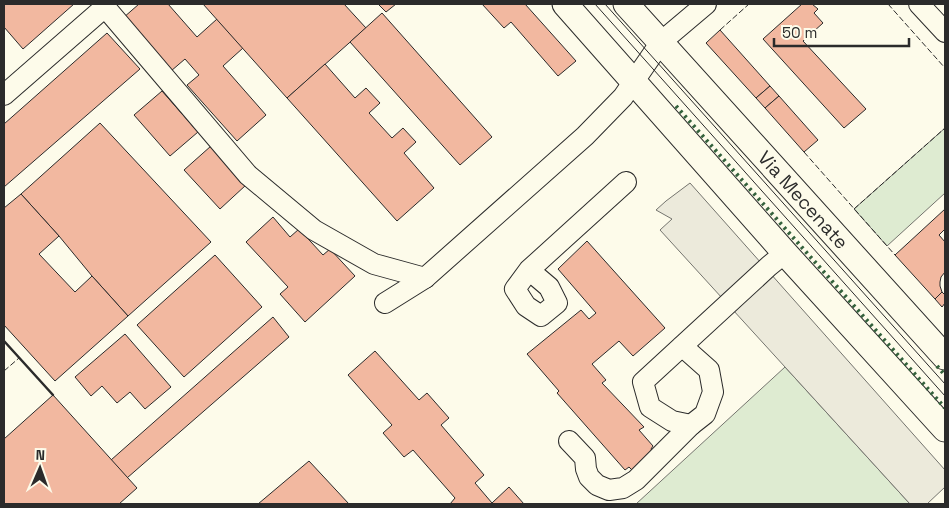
<svg xmlns="http://www.w3.org/2000/svg" width="949" height="508" font-family="'Space Grotesk',sans-serif">
	<style>
		.green { fill: #deebd1; stroke: #74746e }
		.parking { fill: #eceadb; stroke: #74746e }
		.building { fill: #f2b8a0; stroke: #2b2b2b }
		.lines { fill: none; stroke-linecap: round; stroke-linejoin: round }
		.minor-casing { stroke: #2b2b2b; stroke-width: 22 }
		.major-casing { stroke: #2b2b2b; stroke-width: 27 }
		.minor { stroke: #fdfbea; stroke-width: 20 }
		.major { stroke: #fdfbea; stroke-width: 25 }
		.tram { stroke: #2b2b2b; stroke-width: 1 }
		.hedge { stroke: #34623c; stroke-width: 4; stroke-dasharray: 2.5 4; stroke-linecap: butt }
		.fence { stroke: #2b2b2b; stroke-width: 1; stroke-dasharray: 6 2.5; stroke-linecap: butt }
		.wall { stroke: #2b2b2b; stroke-width: 2.5 }
		.labels { text-anchor: middle; dominant-baseline: central; stroke-width: 4; stroke-linejoin: round; paint-order: stroke }
		.street-label { font-size: 19px; fill: #2b2b2b; stroke: #fdfbea }
	</style>
	<rect width="100%" height="100%" fill="#fdfbea"/>
	<g class="green">
		<polygon points="945,128 945,193 887,246 854,209"/>
		<polygon points="785,367 910,504 636,504"/>
	</g>
	<polygon class="parking" points="690,183 945,470 945,487 927,504 910,504 660,230 672,219 656,210 666,201"/>
	<g class="building">
		<polygon points="5,4 74,4 23,49 4,27 4,5"/>
		<polygon points="139,4 168,4 197,37 217,19 243,48 223,66 266,115 237,141 187,85 199,75 185,59 171,71 123,18"/>
		<polygon points="203,4 344,4 366,28 287,98"/>
		<polygon points="378,4 396,4 386,12"/>
		<polygon points="482,4 525,4 576,61 558,76 511,22 504,28"/>
		<polygon points="802,4 812,4 818,9 814,13 823,23 803,41 866,109 844,128 763,39"/>
		<polygon points="382,13 492,137 460,165 350,42"/>
		<polygon points="720,30 770,86 756,98 706,43"/>
		<polygon points="107,33 140,69 4,187 4,124"/>
		<polygon points="325,64 355,98 366,88 380,103 369,113 392,138 403,128 416,142 404,153 434,188 397,221 287,98"/>
		<polygon points="770,86 779,96 765,108 756,98"/>
		<polygon points="162,91 198,132 170,156 134,115"/>
		<polygon points="779,96 818,140 804,152 765,108"/>
		<polygon points="100,123 211,242 128,316 92,276 59,236 21,194"/>
		<polygon points="211,146 246,185 220,209 184,170"/>
		<polygon points="21,194 59,236 39,254 75,292 92,276 128,316 55,381 4,325 4,208"/>
		<polygon points="945,209 945,229 939,235 945,242 945,272 941,277 940,282 940,286 942,292 935,299 895,255"/>
		<polygon points="273,217 290,237 299,229 323,255 330,249 355,276 305,322 280,294 288,287 246,242"/>
		<polygon points="587,241 665,328 633,356 619,341 592,364 606,380 602,383 644,427 639,430 653,446 651,449 654,454 633,471 629,467 625,470 557,393 559,391 527,354 581,310 589,319 596,313 558,269"/>
		<polygon points="215,255 262,307 184,377 137,325"/>
		<polygon points="942,292 945,295 945,303 942,307 935,299"/>
		<polygon points="273,317 289,337 127,478 111,460"/>
		<polygon points="125,334 171,387 145,409 130,392 117,403 102,386 91,396 75,377"/>
		<polygon points="375,351 419,400 427,393 449,418 441,425 484,475 475,483 492,503 509,487 524,504 450,504 455,498 413,450 404,457 383,433 392,425 348,375"/>
		<polygon points="53,395 137,488 119,504 4,504 4,439"/>
		<polygon points="309,461 349,504 258,504"/>
	</g>
	<g class="lines">
		<g class="minor-casing">
			<g id="minor">
				<polyline points="919,4 945,32"/>
				<polyline points="4,95 105,7 248,175 314,230 374,264 425,278"/>
				<polyline points="529,270 549,287 557,303 541,316 526,306 515,289 529,270 626,182"/>
				<polyline points="385,303 425,278 585,136 623,97 661,42 706,4"/>
				<polyline points="682,346 709,370 713,392 705,414 691,425 672,421 650,407 643,382 769,266 785,253"/>
				<polyline points="569,441 585,458 586,469 589,477 597,485 609,490 623,488 636,480 691,425"/>
			</g>
		</g>
		<g class="major-casing">
			<g id="major">
				<polyline points="565,4 785,253 945,429"/>
				<polyline points="626,4 945,357"/>
			</g>
		</g>
		<use href="#minor" class="minor"/>
		<use href="#major" class="major"/>
		<g class="tram">
			<polyline points="595,4 945,396"/>
			<polyline points="605,4 945,384"/>
		</g>
		<g class="hedge">
			<polyline points="676,106 945,408"/>
			<polyline points="937,366 945,375"/>
		</g>
		<g class="fence">
			<polyline points="888,4 945,68"/>
			<polyline points="720,30 749,4"/>
			<polyline points="804,152 895,255"/>
			<polyline points="854,209 945,128"/>
			<polyline points="4,371 19,358"/>
		</g>
		<polyline class="wall" points="4,341 53,395"/>
	</g>
	<g class="labels">
		<g class="street-label">
			<text transform="translate(803 200) rotate(48)">Via Mecenate</text>
		</g>
	</g>
	<rect width="949" height="508" fill="none" stroke="#2b2b2b" stroke-width="10"/>
	<g transform="translate(40 468) rotate(2)" stroke="#fdfbea" stroke-width="4" paint-order="stroke">
	<path d="M0-4L9 19L0 12L-9 19Z" fill="#2b2b2b"/>
	<text y="-8" font-size="14" font-weight="bold" text-anchor="middle" fill="#2b2b2b">N</text>
	</g>
	<path d="M774 38v8h135v-8" fill="none" stroke="#2b2b2b" stroke-width="2.5"/>
	<text x="782" y="38" font-size="15" fill="#2b2b2b" stroke="#fdfbea" stroke-width="4" paint-order="stroke">50 m</text>
</svg>
